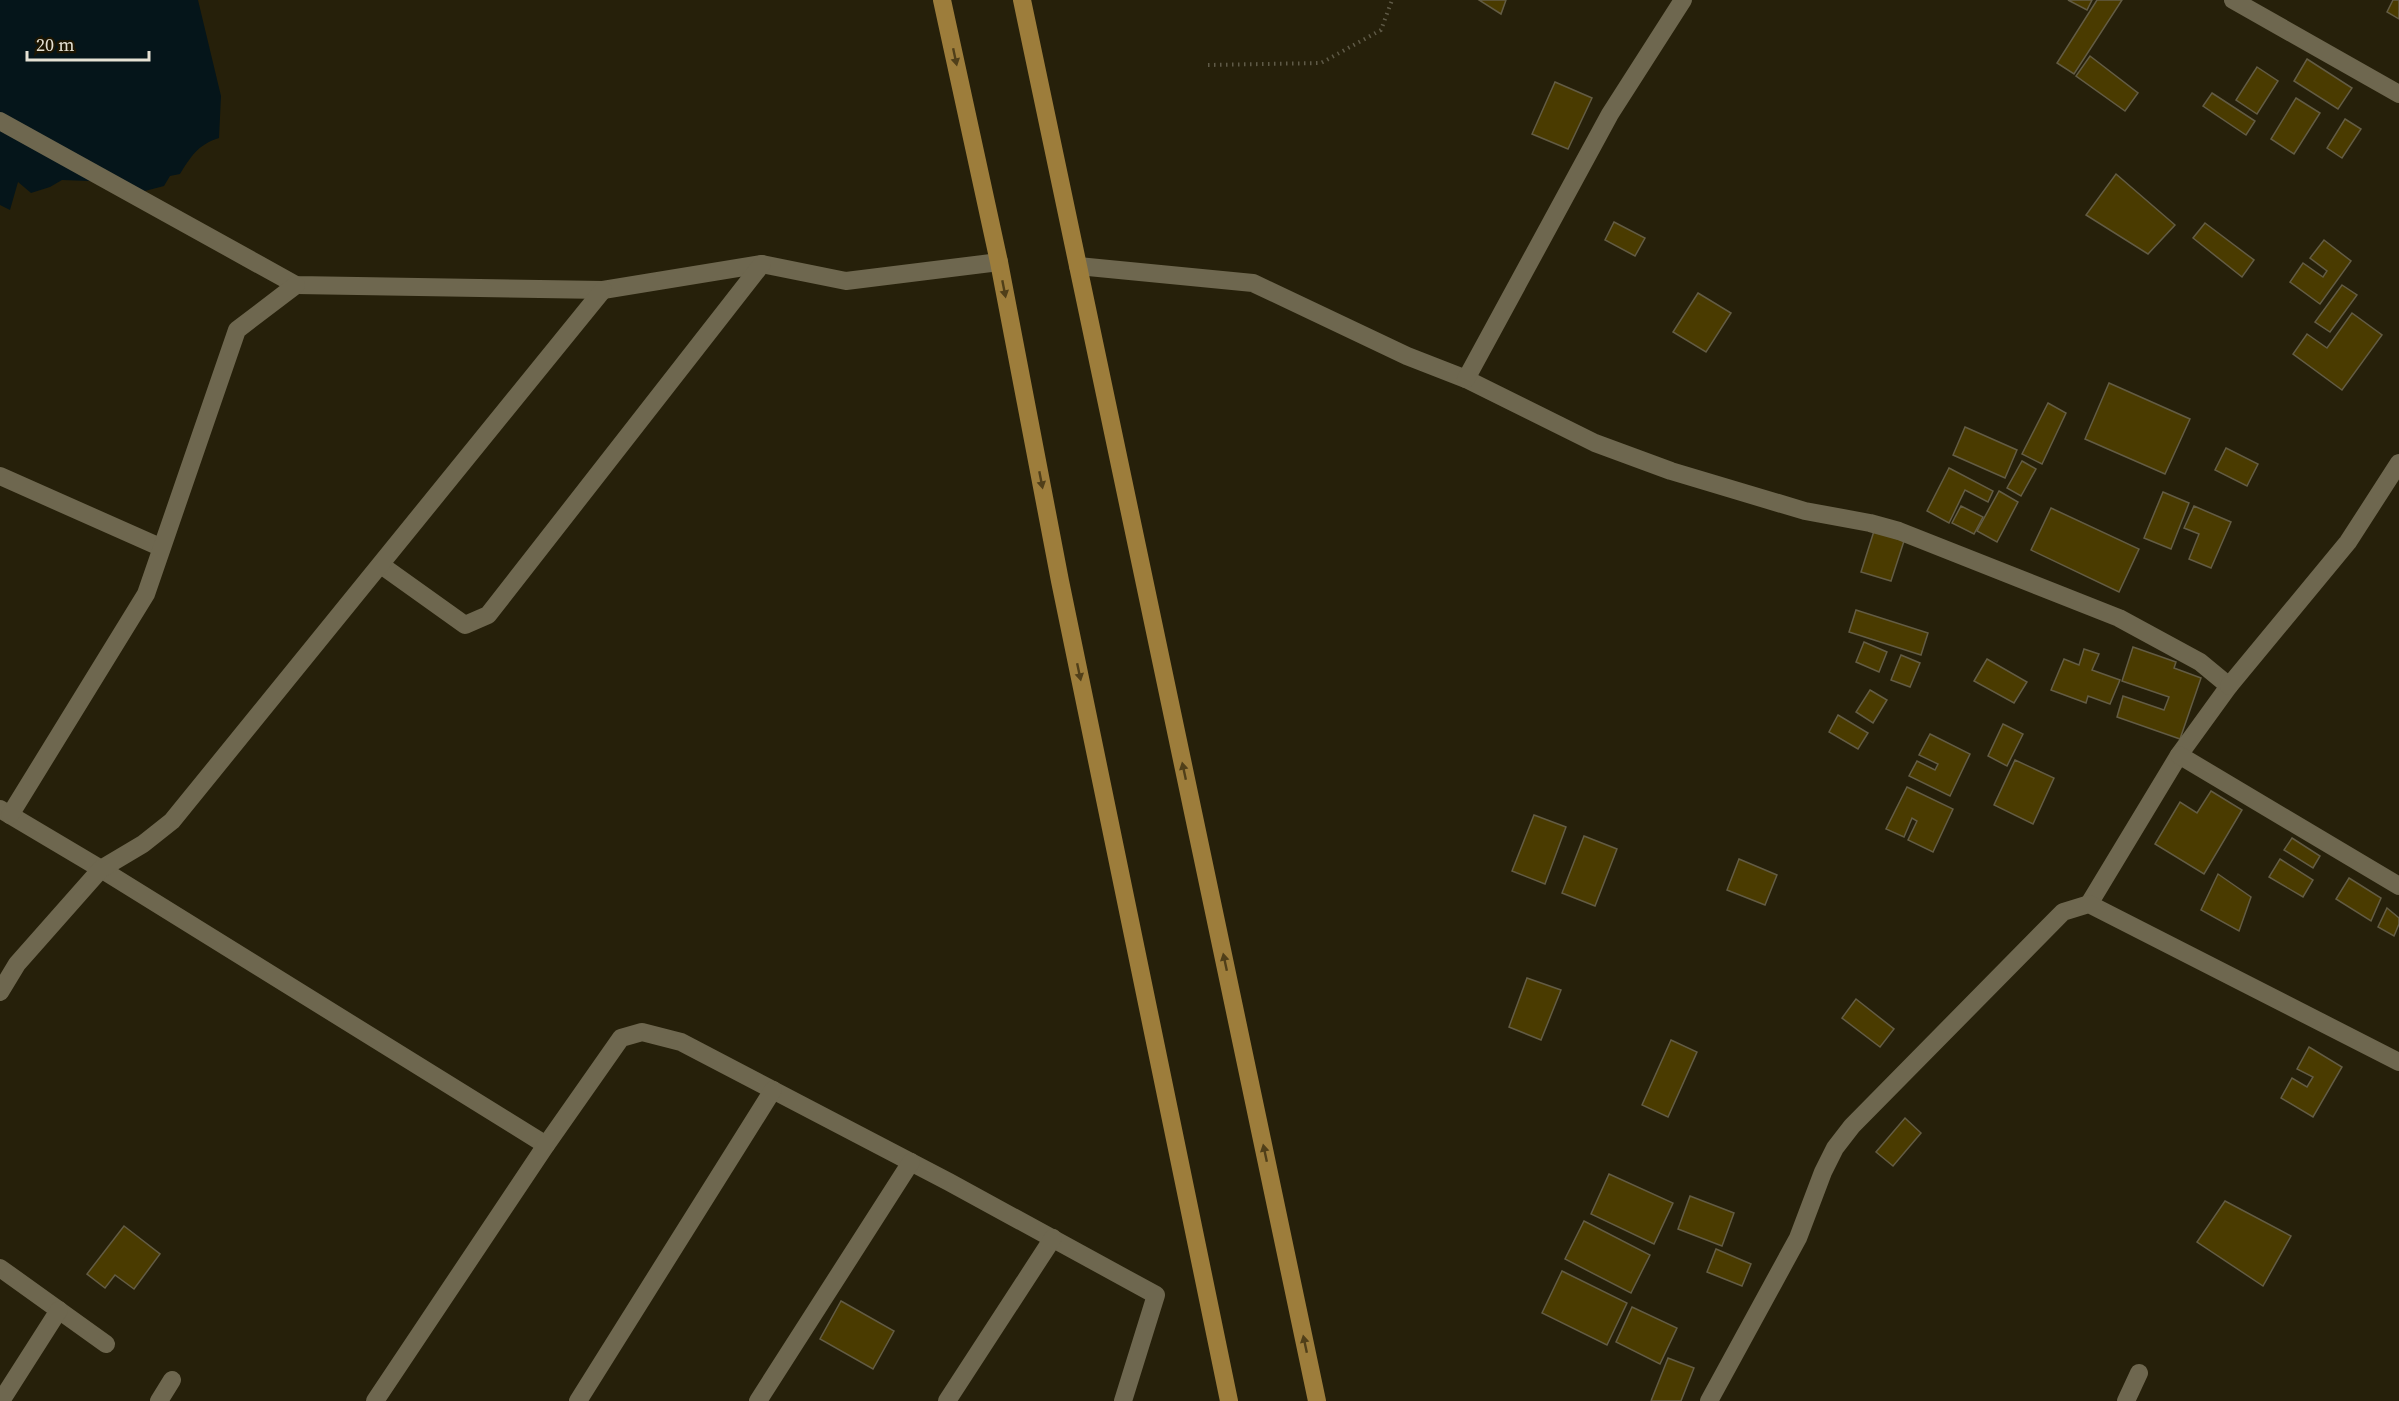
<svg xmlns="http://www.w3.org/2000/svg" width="2399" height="1401" font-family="'Source Serif 4',serif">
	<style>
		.water { fill: #05151a }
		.building { fill: #4a3b00; stroke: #635c44; stroke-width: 1.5 }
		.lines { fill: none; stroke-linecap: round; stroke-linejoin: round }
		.path { stroke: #5f5a47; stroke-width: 4; stroke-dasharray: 1.5 4.5; stroke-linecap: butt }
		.minor { stroke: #6e674f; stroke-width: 18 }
		.major { stroke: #9d7d3b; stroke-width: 18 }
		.oneway { fill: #503f19 }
	</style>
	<rect width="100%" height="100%" fill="#26200a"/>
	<path class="water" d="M0,0h198l23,96 -2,42c-20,6 -28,18 -39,36l-10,2 -6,10 -19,5 -19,-1 -36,-9 -28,-1 -12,7 -19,6 -13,-11 -8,28 -10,-5z"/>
	<g class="building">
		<polygon points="1479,0 1506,0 1501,14"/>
		<polygon points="2068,0 2092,0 2087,10"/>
		<polygon points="2097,0 2122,0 2074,74 2057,63"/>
		<polygon points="2393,0 2399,0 2399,19 2387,12"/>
		<polygon points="2090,56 2138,93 2125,111 2076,76"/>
		<polygon points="2307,59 2352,88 2338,109 2294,81"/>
		<polygon points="2257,67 2278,81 2257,114 2236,100"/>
		<polygon points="1555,82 1592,98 1568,149 1532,134"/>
		<polygon points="2212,93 2255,121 2246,135 2203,106"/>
		<polygon points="2296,98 2320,113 2294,154 2271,139"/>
		<polygon points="2345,119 2361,129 2342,158 2327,148"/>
		<polygon points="2116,174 2175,225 2148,254 2086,215"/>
		<polygon points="1614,222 1645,238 1635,256 1605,240"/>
		<polygon points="2205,223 2254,260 2242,277 2193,238"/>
		<polygon points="2324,240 2351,261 2320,304 2290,282 2303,263 2323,277 2327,271 2310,258"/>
		<polygon points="2342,285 2357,295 2330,332 2315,322"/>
		<polygon points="1698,293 1731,313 1706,352 1673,332"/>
		<polygon points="2352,313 2382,335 2342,390 2293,354 2307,334 2327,348"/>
		<polygon points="2109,383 2190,419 2165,474 2085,439"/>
		<polygon points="2048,403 2066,413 2042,464 2022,454"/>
		<polygon points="1965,427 2017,450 2005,478 1953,455"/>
		<polygon points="2226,448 2258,464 2247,486 2215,470"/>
		<polygon points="2022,461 2036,469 2021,496 2007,488"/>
		<polygon points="1949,468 1993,491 1988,502 1965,490 1949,523 1927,511"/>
		<polygon points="1999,491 2018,502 1997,542 1977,531"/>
		<polygon points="2163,492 2189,503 2171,549 2144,538"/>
		<polygon points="1961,506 1983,517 1974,534 1952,523"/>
		<polygon points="2194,506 2231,522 2211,568 2189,559 2199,534 2184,528"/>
		<polygon points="2051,508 2139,549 2119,592 2031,550"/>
		<polygon points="1874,531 1904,541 1891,581 1861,572"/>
		<polygon points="1856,610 1928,633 1921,655 1849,632"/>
		<polygon points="1864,642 1887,652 1879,672 1856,662"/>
		<polygon points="2133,647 2176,662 2174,668 2201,678 2180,739 2117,717 2123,696 2164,710 2169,697 2122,681"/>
		<polygon points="2084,649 2099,654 2092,670 2120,680 2110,704 2088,696 2086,703 2051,690 2064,659 2079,665"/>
		<polygon points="1901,655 1920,663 1910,687 1891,680"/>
		<polygon points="1987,659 2027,682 2014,703 1974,681"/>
		<polygon points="1870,690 1887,700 1873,723 1856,712"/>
		<polygon points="1838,715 1868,733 1858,749 1829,732"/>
		<polygon points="2003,724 2023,734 2007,766 1988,756"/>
		<polygon points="1930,734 1970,754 1950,796 1909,776 1917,761 1935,770 1938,764 1919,755"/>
		<polygon points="2015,760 2054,778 2033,824 1994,805"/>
		<polygon points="1907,787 1953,809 1933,852 1908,840 1917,821 1912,818 1904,837 1886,829"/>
		<polygon points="2211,791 2242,810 2204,874 2155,844 2180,802 2197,813"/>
		<polygon points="1534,815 1566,827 1545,884 1512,871"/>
		<polygon points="1584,836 1617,849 1595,906 1562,893"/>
		<polygon points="2292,838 2320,856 2313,868 2284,850"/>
		<polygon points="1739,859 1777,875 1765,905 1727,890"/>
		<polygon points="2280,859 2313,880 2303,897 2269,877"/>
		<polygon points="2218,874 2251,897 2239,931 2201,910"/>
		<polygon points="2349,878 2381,898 2371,921 2336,899"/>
		<polygon points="2387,908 2399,918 2399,924 2394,936 2378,927"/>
		<polygon points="1527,978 1561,990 1541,1040 1509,1027"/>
		<polygon points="1856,999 1894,1029 1880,1047 1842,1018"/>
		<polygon points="1671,1040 1697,1052 1668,1117 1642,1105"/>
		<polygon points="2309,1047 2342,1067 2313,1117 2281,1098 2292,1078 2307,1087 2313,1077 2297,1069"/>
		<polygon points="1905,1118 1921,1133 1893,1166 1876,1152"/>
		<polygon points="1609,1174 1673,1203 1654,1244 1591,1214"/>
		<polygon points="1690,1196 1734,1213 1722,1246 1678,1229"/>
		<polygon points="2225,1201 2291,1236 2263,1286 2197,1242"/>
		<polygon points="1584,1221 1650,1255 1631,1293 1565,1259"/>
		<polygon points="124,1226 160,1254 134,1289 115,1275 105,1288 87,1274"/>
		<polygon points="1716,1249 1751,1264 1742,1286 1707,1272"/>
		<polygon points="1562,1271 1627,1303 1607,1345 1542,1313"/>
		<polygon points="841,1301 894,1331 873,1369 820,1339"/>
		<polygon points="1632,1307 1677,1328 1660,1364 1616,1342"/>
		<polygon points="1668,1358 1694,1368 1681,1401 1651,1401"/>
	</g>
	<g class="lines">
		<polyline class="path" points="1208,65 1321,63 1381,30 1392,0"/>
		<g class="minor">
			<polyline points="2233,0 2399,94"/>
			<polyline points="0,121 296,285 603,290 762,264 846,281 999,262"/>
			<polyline points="1078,266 1253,283 1407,356 1466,379 1595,443 1671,471 1805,511 1870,523 1899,531 2119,618 2200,662 2229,686 2179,755 2089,904"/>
			<polyline points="1466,379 1610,114 1683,0"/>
			<polyline points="0,476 160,547"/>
			<polyline points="381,565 465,625 488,615 762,264"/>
			<polyline points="2229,686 2348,542 2399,463"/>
			<polyline points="2179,755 2399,886"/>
			<polyline points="0,809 101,869 546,1145"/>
			<polyline points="10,815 146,594 237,330 296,285"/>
			<polyline points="0,992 17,964 101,869 143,844 172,821 603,290"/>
			<polyline points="0,1268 106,1344"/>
			<polyline points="1,1401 59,1310"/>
			<polyline points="159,1401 172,1380"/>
			<polyline points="375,1401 546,1145 621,1038 642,1032 681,1042 949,1182 1156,1295 1123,1401"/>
			<polyline points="578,1401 773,1090"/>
			<polyline points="758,1401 911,1162"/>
			<polyline points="947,1401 1053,1238"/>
			<polyline points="1709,1401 1798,1238 1823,1172 1835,1148 1852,1126 2063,912 2089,904 2399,1062"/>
			<polyline points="2126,1401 2139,1373"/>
		</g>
		<g class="major">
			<polyline points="942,0 999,262 1060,581 1229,1401"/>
			<polyline points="1022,0 1317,1401"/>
		</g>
	</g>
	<defs><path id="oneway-solid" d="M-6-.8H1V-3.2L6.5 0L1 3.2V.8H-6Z" transform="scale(1.5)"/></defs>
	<g class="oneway">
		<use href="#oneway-solid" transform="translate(955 57) rotate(78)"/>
		<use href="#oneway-solid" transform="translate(1004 289) rotate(79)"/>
		<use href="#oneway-solid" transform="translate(1041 480) rotate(79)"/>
		<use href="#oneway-solid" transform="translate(1079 672) rotate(78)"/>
		<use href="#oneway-solid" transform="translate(1184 771) rotate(-102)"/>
		<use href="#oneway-solid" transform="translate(1225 962) rotate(-102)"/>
		<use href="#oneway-solid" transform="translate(1265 1153) rotate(-102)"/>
		<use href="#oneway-solid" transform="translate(1305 1344) rotate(-102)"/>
	</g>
	<path d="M27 51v9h122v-9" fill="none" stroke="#e5e1d4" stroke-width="3"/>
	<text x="36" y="51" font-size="18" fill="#e5e1d4" stroke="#1d1602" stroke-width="4.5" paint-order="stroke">20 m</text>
</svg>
